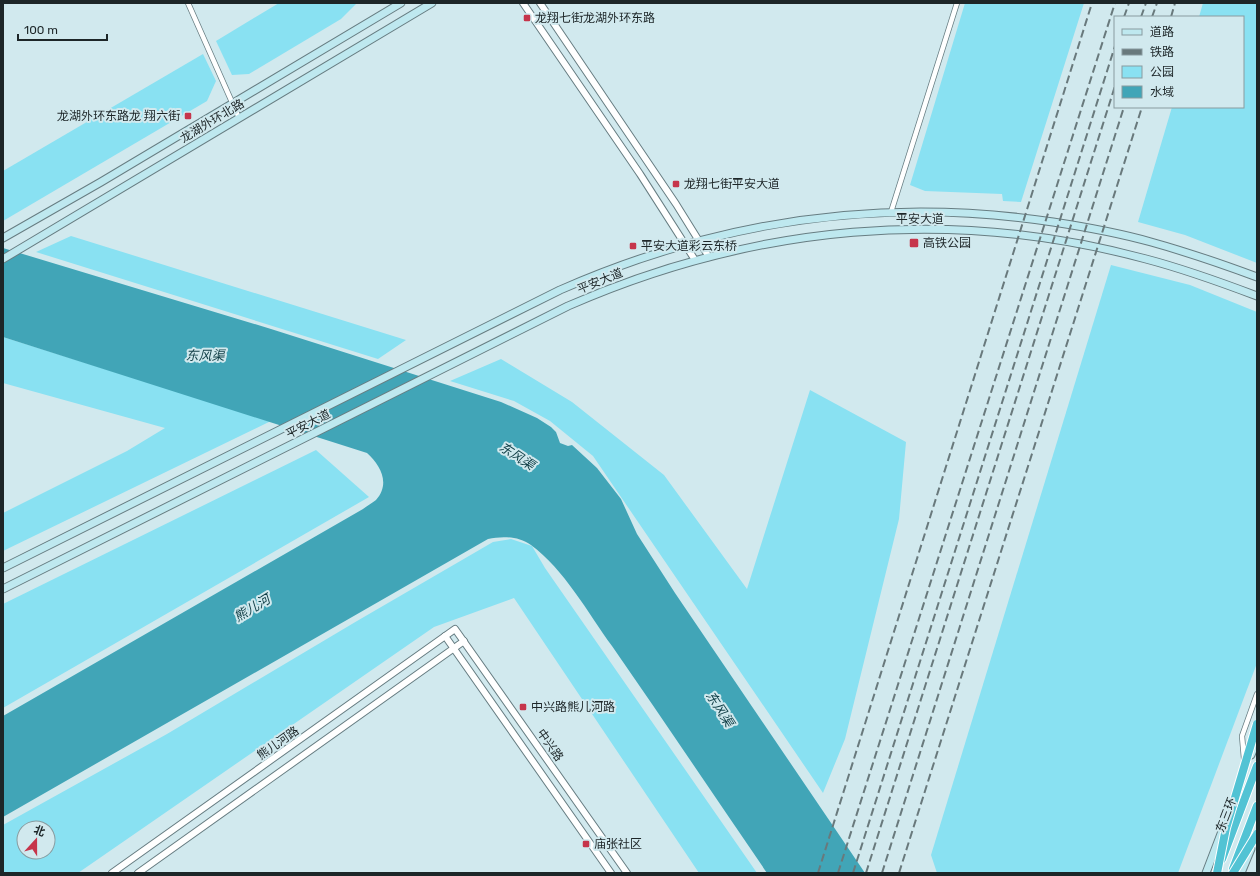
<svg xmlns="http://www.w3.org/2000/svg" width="1260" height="876" font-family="Rubik,'Noto Sans SC',sans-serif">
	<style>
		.green { fill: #89e1f2; fill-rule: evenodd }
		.water { fill: #41a5b7 }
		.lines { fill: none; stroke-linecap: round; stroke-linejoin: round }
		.minor-casing { stroke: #677d82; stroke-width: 6 }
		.tertiary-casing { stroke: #677d82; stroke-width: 8 }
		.secondary-casing { stroke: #677d82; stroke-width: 9 }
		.trunk-casing { stroke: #fff; stroke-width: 10 }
		.minor { stroke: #fff; stroke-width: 4.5 }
		.tertiary { stroke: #fff; stroke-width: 6 }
		.secondary { stroke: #bee8ef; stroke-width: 7 }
		.trunk { stroke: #52c3d4; stroke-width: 8 }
		.rail { stroke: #69797c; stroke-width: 2; stroke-dasharray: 8 4; stroke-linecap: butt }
		.trunk-bridge-casing { stroke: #fff; stroke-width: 10; stroke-linecap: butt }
		.trunk-bridge { stroke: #52c3d4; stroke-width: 8 }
		.poi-dot { fill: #c6354b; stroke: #d1e9ee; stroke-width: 1.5 }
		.labels { text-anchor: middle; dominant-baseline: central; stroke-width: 4; stroke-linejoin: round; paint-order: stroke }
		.poi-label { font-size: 12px; fill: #1d2628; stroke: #d1e9ee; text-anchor: start }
		.street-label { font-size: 12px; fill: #1d2628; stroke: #d1e9ee }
		.water-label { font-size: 13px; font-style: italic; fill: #0f3d45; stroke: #d1e9ee }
	</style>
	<rect width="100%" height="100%" fill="#d1e9ee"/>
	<g class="green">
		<polygon points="279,3 357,3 341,19 249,74 232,75 216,41"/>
		<polygon points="965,3 1084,3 1021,202 1003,201 1002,194 925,191 910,185"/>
		<polygon points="1203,3 1257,3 1257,263 1185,235 1138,222 1172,107 1243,107 1243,17 1199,17"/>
		<polygon points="203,54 216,81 207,101 3,221 3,171"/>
		<polygon points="71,236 406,340 378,359 36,252"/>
		<polygon points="1111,265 1190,285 1257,312 1257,663 1178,873 937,873 931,855"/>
		<polygon points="3,337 271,421 3,551 3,513 127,451 165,428 3,383"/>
		<polygon points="501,359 572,402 664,475 747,589 810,390 906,442 899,519 845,739 823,793 593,456 550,421 514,401 450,381"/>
		<polygon points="316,450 369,497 3,708 3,604"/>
		<path d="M511,539l21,7 13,22 212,305h-58l-185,-275 -80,29 -356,246h-75v-48l164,-91 190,-113 136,-79zM24,828h24v24h-24z"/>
	</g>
	<path class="water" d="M3,248l268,81 230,73 36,16 14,9 5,5 4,11 8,3 4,-1 25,23 24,31 16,35 38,59 190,280h-98c-52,-76 -103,-152 -155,-227 -24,-33 -48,-77 -81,-101 -13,-9 -29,-9 -43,-6l-485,278v-101l360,-207c4,-3 9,-6 13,-9 15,-17 4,-35 -9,-47l-364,-116z"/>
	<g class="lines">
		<g class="minor-casing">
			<g id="minor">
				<polyline points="188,3 239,118"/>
				<polyline points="891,212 957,3"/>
				<polyline points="1244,759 1242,736 1257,694"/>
			</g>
		</g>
		<g class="tertiary-casing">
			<g id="tertiary">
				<polyline points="523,3 640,174 695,260"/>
				<polyline points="540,3 676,204 709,257"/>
				<polyline points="445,636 611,873"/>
				<polyline points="112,873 455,629 627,873"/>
				<polyline points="138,873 464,641"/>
			</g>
		</g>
		<g class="secondary-casing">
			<g id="secondary">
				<polyline points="3,238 101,182 401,3"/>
				<polyline points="3,259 432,3"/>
				<path d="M3,568l557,-278c159,-70 321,-94 493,-68 33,5 66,11 98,20 36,10 71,22 106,35"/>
				<path d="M3,589l565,-283c185,-81 382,-100 578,-47 38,10 74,23 111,37"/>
				<polyline points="1251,755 1257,740"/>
				<polyline points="1206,873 1224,826"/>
				<polyline points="1241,873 1251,849"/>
			</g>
		</g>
		<g class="trunk-casing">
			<g id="trunk">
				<polyline points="1222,859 1257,766"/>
				<polyline points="1233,869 1257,806"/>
			</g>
		</g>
		<use href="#minor" class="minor"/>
		<use href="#tertiary" class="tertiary"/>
		<use href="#secondary" class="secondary"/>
		<use href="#trunk" class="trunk"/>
		<g class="rail">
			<polyline points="1124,17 1129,3"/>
			<polyline points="1141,17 1146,3"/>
			<polyline points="1152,17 1157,3"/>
			<polyline points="1171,17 1175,3"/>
			<polyline points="818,873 1092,3"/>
			<polyline points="838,873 1115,3"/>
			<polyline points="853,873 1115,46"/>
			<polyline points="866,873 1115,86"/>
			<polyline points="882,873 1124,107"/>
			<polyline points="899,873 1142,107"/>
		</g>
		<g class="trunk-bridge-casing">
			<g id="trunk-bridge">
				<polyline points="1217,873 1226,828 1257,724"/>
				<polyline points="1233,873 1257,834"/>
			</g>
		</g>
		<use href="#trunk-bridge" class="trunk-bridge"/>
	</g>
	<g class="poi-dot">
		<rect x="523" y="14" width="8" height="8" rx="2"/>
		<rect x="184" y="112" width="8" height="8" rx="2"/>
		<rect x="672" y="180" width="8" height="8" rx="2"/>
		<rect x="909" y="238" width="10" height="10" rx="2"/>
		<rect x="629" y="242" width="8" height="8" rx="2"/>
		<rect x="519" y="703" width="8" height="8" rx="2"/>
		<rect x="582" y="840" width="8" height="8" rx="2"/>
	</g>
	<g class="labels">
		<g class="poi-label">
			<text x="535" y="18">龙翔七街龙湖外环东路</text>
			<text x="180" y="116" text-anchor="end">龙湖外环东路龙 翔六街</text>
			<text x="684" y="184">龙翔七街平安大道</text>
			<text x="923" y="243">高铁公园</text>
			<text x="641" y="246">平安大道彩云东桥</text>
			<text x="531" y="707">中兴路熊儿河路</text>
			<text x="594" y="844">庙张社区</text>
		</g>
		<g class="street-label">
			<text transform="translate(212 121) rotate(-31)">龙湖外环北路</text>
			<text x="920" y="219">平安大道</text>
			<text transform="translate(600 281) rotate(-22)">平安大道</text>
			<text transform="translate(308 424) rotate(-27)">平安大道</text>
			<text transform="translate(278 743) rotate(-35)">熊儿河路</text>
			<text transform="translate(550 745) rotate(55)">中兴路</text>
			<text transform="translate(1226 815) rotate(-69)">东三环</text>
		</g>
		<g class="water-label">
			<text x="205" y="355">东风渠</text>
			<text transform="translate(517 456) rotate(33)">东风渠</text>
			<text transform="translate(252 608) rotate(-31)">熊儿河</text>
			<text transform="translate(720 709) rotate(57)">东风渠</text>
		</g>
	</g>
	<rect width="1260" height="876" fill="none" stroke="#1d2628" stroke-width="8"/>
	<rect x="1114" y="16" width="130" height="92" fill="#d1e9ee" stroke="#899b9f"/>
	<rect x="1122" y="29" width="20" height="6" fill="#bee8ef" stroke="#899b9f"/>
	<text x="1150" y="36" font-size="12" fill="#1d2628">道路</text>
	<rect x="1122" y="49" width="20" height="6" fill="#69797c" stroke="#899b9f"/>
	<text x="1150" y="56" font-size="12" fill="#1d2628">铁路</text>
	<rect x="1122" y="66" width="20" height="12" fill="#89e1f2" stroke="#899b9f"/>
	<text x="1150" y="76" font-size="12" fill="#1d2628">公园</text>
	<rect x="1122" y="86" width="20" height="12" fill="#41a5b7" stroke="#899b9f"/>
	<text x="1150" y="96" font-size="12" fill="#1d2628">水域</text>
	<g transform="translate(36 840) rotate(21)"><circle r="19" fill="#d1e9ee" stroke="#899b9f"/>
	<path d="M0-3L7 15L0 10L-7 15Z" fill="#c6354b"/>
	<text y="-6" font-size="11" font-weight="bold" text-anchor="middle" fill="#1d2628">北</text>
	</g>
	<path d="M18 34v6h89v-6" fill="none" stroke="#1d2628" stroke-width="2"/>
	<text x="24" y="34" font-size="12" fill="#1d2628" stroke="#d1e9ee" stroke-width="3" paint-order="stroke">100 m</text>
</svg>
